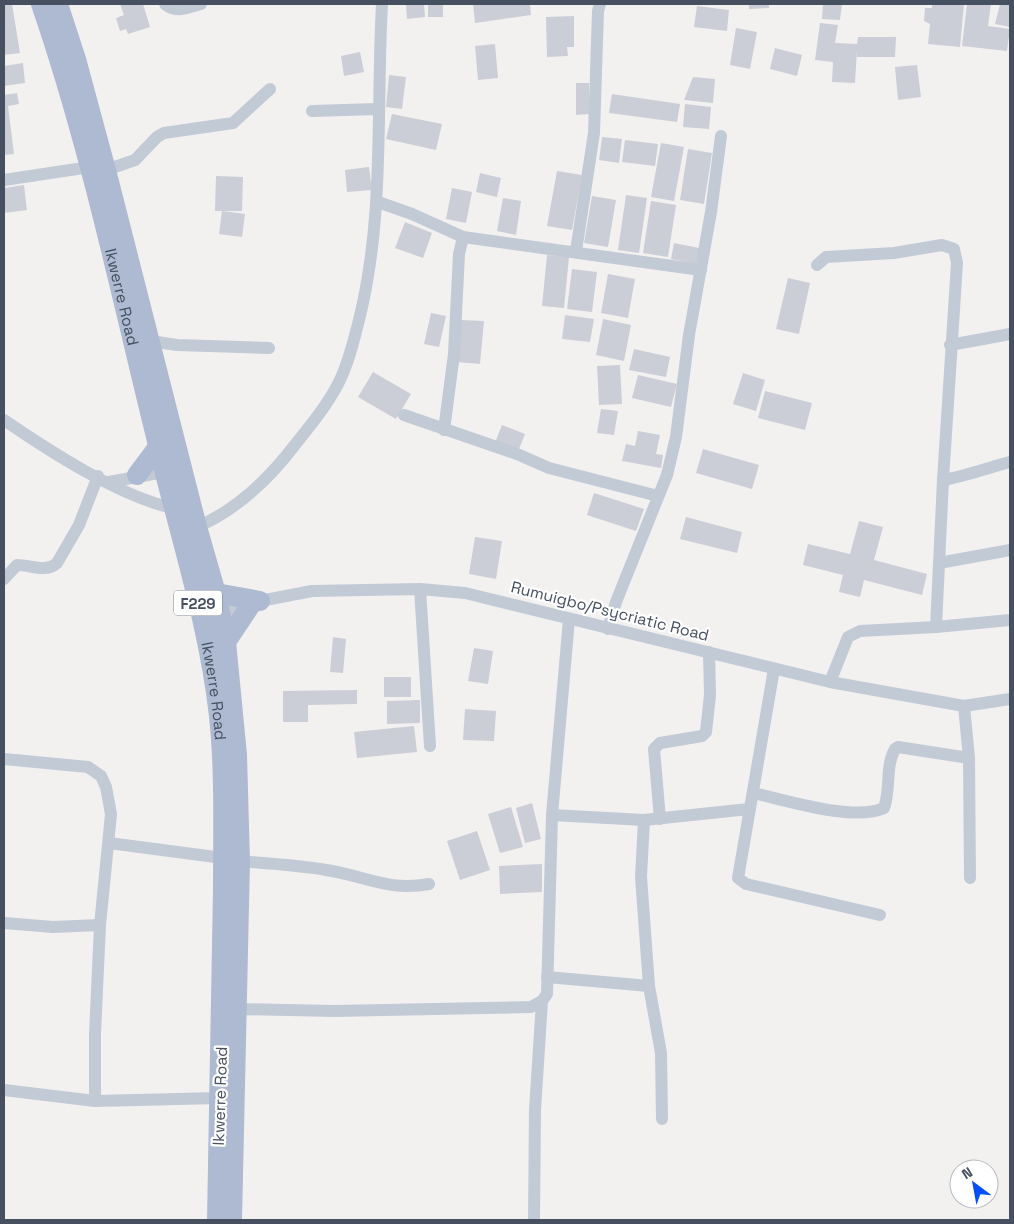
<svg xmlns="http://www.w3.org/2000/svg" width="1014" height="1224" font-family="'Space Grotesk',sans-serif">
	<style>
		.building { fill: #cbced6 }
		.lines { fill: none; stroke-linecap: round; stroke-linejoin: round }
		.street { stroke: #c2cad6; stroke-width: 12 }
		.primary { stroke: #adbad2; stroke-width: 20 }
		.labels { text-anchor: middle; dominant-baseline: central; stroke-width: 4.5; stroke-linejoin: round; paint-order: stroke }
		.shield { fill: #fff; stroke: #7e8490; stroke-width: 1 }
		.shield-label { font-size: 15px; font-weight: bold; fill: #465060 }
		.street-label { font-size: 16px; fill: #465060; stroke: #fff }
	</style>
	<rect width="100%" height="100%" fill="#f3f0f0"/>
	<g class="building">
		<polygon points="4,4 12,4 20,53 4,55"/>
		<polygon points="120,4 143,4 150,27 128,34 126,29 120,31 116,18 124,15"/>
		<polygon points="406,4 424,4 425,17 407,19"/>
		<rect x="428" y="4" width="15" height="13"/>
		<polygon points="473,4 530,4 531,15 475,23"/>
		<polygon points="749,4 769,4 769,8 749,9"/>
		<polygon points="823,4 842,4 840,20 822,19"/>
		<polygon points="932,4 964,4 960,47 928,44 930,24 924,21 925,8 932,8"/>
		<polygon points="967,4 991,4 988,26 1010,29 1007,51 962,46"/>
		<polygon points="1000,4 1010,4 1010,27 995,24"/>
		<polygon points="697,6 729,10 727,31 694,27"/>
		<polygon points="574,16 574,47 567,47 568,56 547,57 546,17"/>
		<polygon points="820,23 838,25 835,43 857,44 858,37 896,37 895,57 857,57 857,50 855,83 832,82 833,62 815,60"/>
		<polygon points="736,28 757,32 750,69 730,65"/>
		<polygon points="495,44 498,78 478,80 475,46"/>
		<polygon points="775,48 802,55 797,76 770,69"/>
		<polygon points="360,52 364,72 344,76 341,56"/>
		<polygon points="23,63 25,83 4,86 4,66"/>
		<polygon points="917,65 921,97 898,100 895,67"/>
		<polygon points="389,75 406,77 402,109 386,107"/>
		<polygon points="693,77 715,79 713,103 684,100"/>
		<polygon points="576,83 589,83 589,114 576,115"/>
		<polygon points="17,93 19,104 8,106 14,154 4,155 4,95"/>
		<polygon points="612,94 680,104 677,122 609,113"/>
		<polygon points="685,104 711,107 709,129 683,127"/>
		<polygon points="392,114 442,124 436,150 386,139"/>
		<polygon points="602,137 622,139 619,163 599,160"/>
		<polygon points="625,140 658,144 655,166 622,162"/>
		<polygon points="661,143 684,147 674,201 651,197"/>
		<polygon points="688,149 712,153 704,204 680,200"/>
		<polygon points="369,167 372,190 347,192 345,170"/>
		<polygon points="557,171 582,175 572,230 547,226"/>
		<polygon points="480,173 501,178 497,197 476,192"/>
		<polygon points="216,176 243,177 242,211 215,211"/>
		<polygon points="24,185 27,210 4,213 4,188"/>
		<polygon points="452,188 472,192 466,223 446,219"/>
		<polygon points="626,195 647,198 639,253 618,250"/>
		<polygon points="592,196 616,200 608,247 584,243"/>
		<polygon points="503,198 521,201 516,235 497,231"/>
		<polygon points="651,201 676,205 668,257 643,253"/>
		<polygon points="222,211 245,214 242,237 219,234"/>
		<polygon points="405,222 432,233 423,258 395,248"/>
		<polygon points="674,243 699,248 696,264 671,259"/>
		<polygon points="547,255 569,257 564,308 542,306"/>
		<polygon points="572,269 597,272 592,312 567,309"/>
		<polygon points="608,274 635,279 628,318 601,313"/>
		<polygon points="788,278 810,283 799,334 776,329"/>
		<polygon points="431,313 446,316 439,347 424,344"/>
		<polygon points="565,315 594,319 590,342 562,339"/>
		<polygon points="603,319 631,325 624,361 596,355"/>
		<polygon points="460,320 484,321 480,364 457,362"/>
		<polygon points="634,349 670,357 666,377 629,370"/>
		<polygon points="620,365 622,404 599,405 597,366"/>
		<polygon points="373,372 411,394 396,419 358,397"/>
		<polygon points="743,373 765,380 756,411 733,404"/>
		<polygon points="638,375 677,384 671,407 632,398"/>
		<polygon points="765,391 812,403 805,430 758,418"/>
		<polygon points="601,409 618,411 614,435 597,433"/>
		<polygon points="502,425 525,434 517,454 494,445"/>
		<polygon points="638,431 660,435 656,454 663,455 661,468 622,461 626,444 635,446"/>
		<polygon points="703,449 759,465 752,489 696,473"/>
		<polygon points="594,493 644,509 636,531 587,515"/>
		<polygon points="686,517 742,532 737,553 680,539"/>
		<polygon points="859,521 883,527 874,560 927,574 922,595 864,580 860,597 839,592 843,575 803,565 808,544 850,554"/>
		<polygon points="475,537 502,541 496,579 469,574"/>
		<polygon points="333,637 346,639 343,673 330,672"/>
		<polygon points="474,648 493,651 488,684 468,681"/>
		<rect x="384" y="677" width="27" height="20"/>
		<polygon points="357,690 357,704 308,705 308,722 283,722 283,691"/>
		<polygon points="420,700 420,723 387,724 387,701"/>
		<polygon points="465,709 496,711 494,741 463,740"/>
		<polygon points="414,726 417,752 357,758 354,732"/>
		<polygon points="532,803 541,839 525,843 516,808"/>
		<polygon points="511,807 523,847 500,853 488,814"/>
		<polygon points="477,831 490,870 460,880 447,841"/>
		<polygon points="542,864 542,892 500,894 499,866"/>
	</g>
	<g class="lines">
		<g class="street">
			<path d="M165,4c10,10 25,3 36,0"/>
			<polyline points="312,111 377,109"/>
			<polyline points="106,170 135,160 157,137 164,133 233,123 270,89"/>
			<polyline points="4,180 90,167"/>
			<polyline points="378,202 412,214 463,237 701,270"/>
			<polyline points="576,251 594,133 598,11 600,4"/>
			<polyline points="817,265 826,257 894,253 942,245 954,249 957,263 943,480 936,627 1010,620"/>
			<polyline points="150,341 177,345 269,348"/>
			<polyline points="950,345 1010,334"/>
			<polyline points="404,415 517,454 549,468 658,496"/>
			<path d="M4,420c47,32 113,75 168,88"/>
			<polyline points="444,430 454,354 459,254 463,237"/>
			<path d="M943,480c23,-4 44,-12 67,-18"/>
			<polyline points="109,482 164,472"/>
			<path d="M197,527c39,-17 71,-47 97,-81 16,-20 32,-39 44,-62 10,-19 16,-44 21,-64 26,-104 17,-210 23,-316"/>
			<polyline points="939,563 1010,550"/>
			<path d="M4,579l13,-14c14,0 29,8 40,-2l22,-38 19,-49"/>
			<polyline points="420,589 430,746"/>
			<polyline points="215,615 250,606 260,601 312,591 420,589 465,593 830,682 964,706 1010,699"/>
			<polyline points="608,629 616,602 667,475 676,437 689,335 711,212 721,136"/>
			<polyline points="774,669 738,878 746,884 880,915"/>
			<polyline points="830,682 848,637 860,631 936,627"/>
			<polyline points="964,706 969,758 970,878"/>
			<polyline points="4,759 88,767 101,776 106,787 111,814 100,925 95,1034 95,1101"/>
			<path d="M753,793c33,7 101,29 131,15 7,-19 1,-42 11,-59l3,-2 71,11"/>
			<polyline points="552,815 644,820 749,809"/>
			<polyline points="660,819 654,749 660,743 702,736 706,732 710,695 709,652"/>
			<polyline points="644,820 641,877 649,986 661,1053 662,1119"/>
			<polyline points="109,843 223,858"/>
			<path d="M240,861c31,3 62,4 92,10 38,7 57,20 97,13"/>
			<polyline points="4,923 53,927 100,925"/>
			<polyline points="547,977 649,986"/>
			<polyline points="237,1009 334,1011 531,1007 542,1001 547,994 552,815 569,619"/>
			<polyline points="4,1090 95,1101 219,1098"/>
			<polyline points="534,1220 535,1110 542,1001"/>
		</g>
		<g class="primary">
			<path id="s1" d="M41,4c50,145 81,296 118,445 21,88 50,176 60,267 6,58 4,116 4,174 -1,110 -5,220 -6,330"/>
			<polyline points="58,4 76,59 106,170 197,527 216,593 226,642 237,755 240,861 232,1220"/>
			<polyline points="137,475 158,447"/>
			<polyline points="216,593 260,601"/>
			<polyline points="226,642 250,606"/>
		</g>
	</g>
	<g class="labels">
		<rect class="shield" x="174" y="590.5" width="48" height="25" rx="4"/>
		<g class="shield-label">
			<text x="198" y="603">F229</text>
		</g>
		<g class="street-label">
			<text stroke="none"><textPath href="#s1" startOffset="304">Ikwerre Road</textPath></text>
			<text transform="translate(610 611) rotate(14)">Rumuigbo/Psycriatic Road</text>
			<text stroke="none"><textPath href="#s1" startOffset="709">Ikwerre Road</textPath></text>
			<text transform="translate(220 1096) rotate(-88)">Ikwerre Road</text>
		</g>
	</g>
	<rect width="1014" height="1224" fill="none" stroke="#465060" stroke-width="10"/>
	<g transform="translate(974 1184) rotate(328)"><circle r="24" fill="#ffffff" stroke="#b5b9bf"/>
	<path d="M0-4L9 19L0 12L-9 19Z" fill="#064ef6"/>
	<text y="-8" font-size="14" font-weight="bold" text-anchor="middle" fill="#465060">N</text>
	</g>
</svg>
